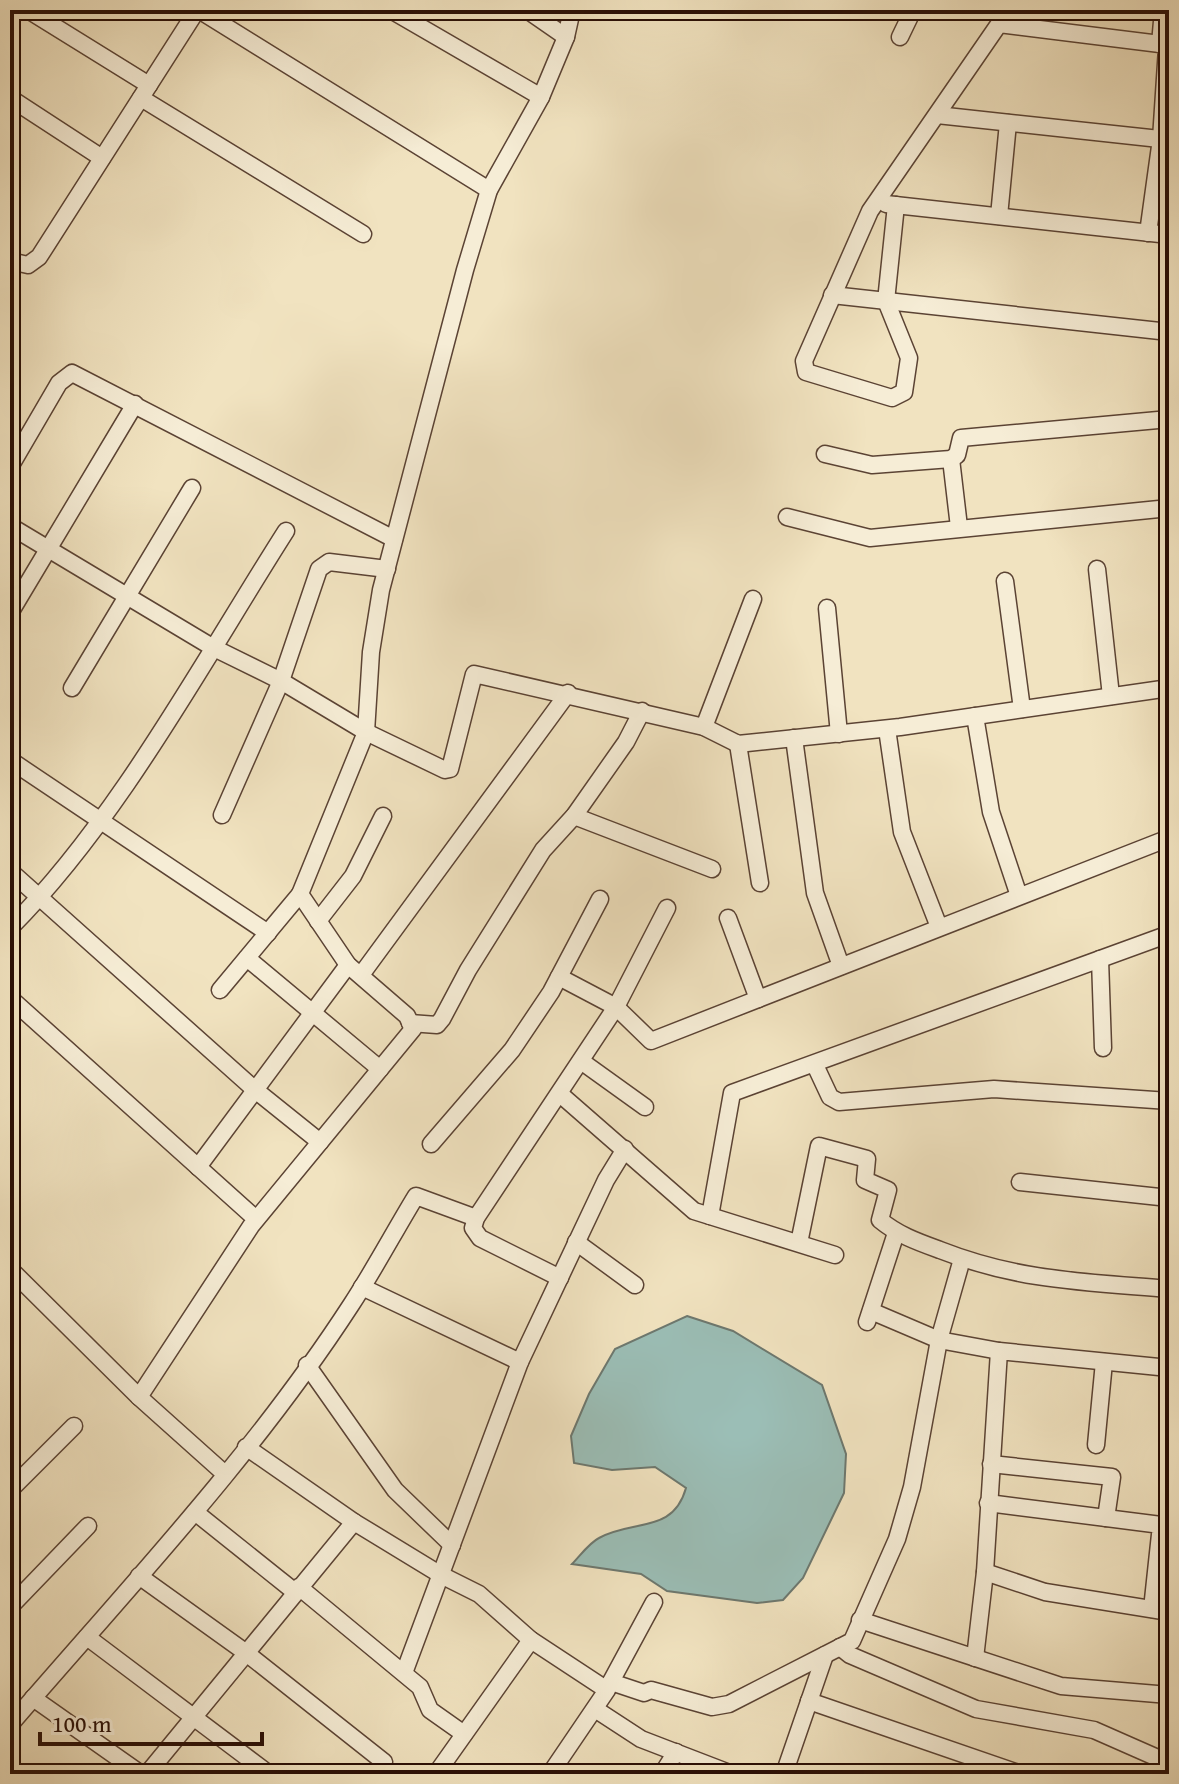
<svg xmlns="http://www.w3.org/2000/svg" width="1179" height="1784" font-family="'Gentium Book Plus',serif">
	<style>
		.water { fill: #9bbeb6; stroke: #6d786f; stroke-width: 2 }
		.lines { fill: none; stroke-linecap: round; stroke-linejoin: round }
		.minor-casing { stroke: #5b4334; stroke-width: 19 }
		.minor { stroke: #f6edd6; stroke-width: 16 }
	</style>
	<rect width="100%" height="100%" fill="#f1e3c0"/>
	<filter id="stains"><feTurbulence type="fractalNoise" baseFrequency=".0025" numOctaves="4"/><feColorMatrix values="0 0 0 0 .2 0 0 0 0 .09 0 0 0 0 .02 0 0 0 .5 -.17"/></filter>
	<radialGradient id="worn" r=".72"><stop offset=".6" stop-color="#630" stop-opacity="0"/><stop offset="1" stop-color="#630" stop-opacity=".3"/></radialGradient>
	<path class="water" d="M687,1316l46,15 89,54 24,69 -2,39 -41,85 -20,22 -26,3 -90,-12 -26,-17 -69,-10c8,-8 17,-21 27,-26 35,-19 74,-4 87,-50l-31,-21 -43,3 -38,-7 -3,-27 18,-42 26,-45z"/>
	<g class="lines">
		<g class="minor-casing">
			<g id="minor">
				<polyline points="28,10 149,85"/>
				<polyline points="199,10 489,190"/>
				<polyline points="391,10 541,97"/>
				<polyline points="527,10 566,37"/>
				<polyline points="900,37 913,10"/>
				<polyline points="1160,44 1163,10"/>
				<polyline points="10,98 102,158"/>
				<polyline points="141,98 363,234"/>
				<polyline points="937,115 1169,140"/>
				<polyline points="886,204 1169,235"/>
				<polyline points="896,205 886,301 909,358 904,392 892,398 806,372 804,361 870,211 999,24 1160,44 1167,48 1161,139 1148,233"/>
				<polyline points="999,216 1008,123"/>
				<polyline points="10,261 28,265 39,257 197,10"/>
				<polyline points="832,295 1169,332"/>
				<polyline points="825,454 872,465 951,459 957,455 961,438 1169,419"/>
				<polyline points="951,459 959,527"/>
				<polyline points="10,467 59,383 72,373 394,539"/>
				<polyline points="787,517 870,538 1169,508"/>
				<polyline points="10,526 212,647 281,681 366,732 445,770 450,769 474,674 704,727 738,744 900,727 1169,688"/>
				<polyline points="1097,569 1111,696"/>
				<polyline points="1005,581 1022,709"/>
				<polyline points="827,608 839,734"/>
				<polyline points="10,613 135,404"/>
				<polyline points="72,688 192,488"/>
				<polyline points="975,716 991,812 1019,896"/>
				<polyline points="704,727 753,599"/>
				<polyline points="887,729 902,832 939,927"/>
				<polyline points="794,738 815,893 841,966"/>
				<polyline points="738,744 760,883"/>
				<polyline points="10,760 268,933"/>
				<polyline points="222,815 281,681 319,569 329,562 387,569"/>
				<polyline points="574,816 712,869"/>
				<polyline points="10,871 254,1089 320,1142"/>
				<polyline points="728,918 758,999"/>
				<polyline points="318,921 353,876 383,816"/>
				<path d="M10,928c108,-108 193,-267 276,-397"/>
				<polyline points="247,958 380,1069"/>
				<polyline points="1100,959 1103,1048"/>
				<polyline points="361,975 568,693"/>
				<polyline points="559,977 616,1007 651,1041 1169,838"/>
				<polyline points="220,990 300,894"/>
				<polyline points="10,998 256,1219"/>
				<polyline points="410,1023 437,1025 442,1019 468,970 543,850 574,816 626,742 642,711"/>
				<polyline points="581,1061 645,1107"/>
				<polyline points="815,1065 830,1097 839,1102 994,1089 1169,1101"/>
				<polyline points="560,1094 694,1211 835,1255"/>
				<polyline points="431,1144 512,1050 551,992 600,899"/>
				<polyline points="198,1167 348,965"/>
				<polyline points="1020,1182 1169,1198"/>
				<polyline points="710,1216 732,1093 1169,934"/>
				<polyline points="576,1242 635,1285"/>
				<path d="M799,1243l20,-97 48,13 -2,21 23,10 -8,30c18,15 38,22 60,30 79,31 146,32 229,39"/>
				<polyline points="10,1269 139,1397 225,1474"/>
				<polyline points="560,1278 480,1238 473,1228 476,1218 616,1007 667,908"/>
				<polyline points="362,1287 520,1362"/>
				<polyline points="871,1311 939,1340 999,1351"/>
				<polyline points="867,1322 896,1233"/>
				<polyline points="307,1365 395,1490 452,1545"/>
				<polyline points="139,1397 251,1226 413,1029 407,1016 348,965 300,894 366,732 371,652 381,590 465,270 489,190 541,97 566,37 572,10"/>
				<polyline points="1096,1445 1104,1362"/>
				<polyline points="246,1447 354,1522 441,1575 479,1594 531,1640 607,1690 550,1774"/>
				<polyline points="991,1464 1112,1477 1106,1518"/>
				<polyline points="10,1490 74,1426"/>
				<polyline points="988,1503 1161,1525 1152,1609"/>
				<polyline points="195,1512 295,1592"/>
				<polyline points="985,1572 1045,1592 1169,1612"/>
				<polyline points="139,1576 245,1652 384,1762"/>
				<polyline points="299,1587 420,1687 430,1710 464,1734"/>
				<polyline points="10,1607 88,1526"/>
				<polyline points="860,1620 1061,1686 1169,1695"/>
				<polyline points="87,1637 269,1774"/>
				<polyline points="840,1647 850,1655 976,1709 1094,1730 1169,1763"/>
				<polyline points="975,1658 985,1572 999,1351 1169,1368"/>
				<polyline points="404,1673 520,1362 606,1180 625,1149"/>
				<polyline points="611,1682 644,1693 651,1690 712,1707 729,1704 852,1641 897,1539 912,1487 939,1340 962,1259"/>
				<polyline points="607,1689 654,1602"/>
				<polyline points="33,1698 141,1774"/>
				<polyline points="809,1701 1021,1774"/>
				<polyline points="595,1709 641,1739 732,1774"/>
				<path d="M10,1725c117,-136 243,-269 341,-420 23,-35 43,-73 65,-109l60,22"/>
				<polyline points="10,1772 13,1774"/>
				<polyline points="147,1774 354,1522"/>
				<polyline points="436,1774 531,1640"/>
				<polyline points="662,1774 676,1752"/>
				<polyline points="784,1774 825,1655"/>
			</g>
		</g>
		<use href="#minor" class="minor"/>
	</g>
	<rect width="1179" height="1784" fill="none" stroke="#f1e3c0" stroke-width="40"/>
	<rect x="12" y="12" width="1155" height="1760" fill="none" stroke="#290e05" stroke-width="4"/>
	<rect x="20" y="20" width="1139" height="1744" fill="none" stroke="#290e05" stroke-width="2"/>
	<path d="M40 1732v12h222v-12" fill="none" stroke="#290e05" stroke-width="4"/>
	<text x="52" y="1732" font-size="24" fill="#290e05" stroke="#f6edd6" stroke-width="6" paint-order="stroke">100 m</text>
	<rect width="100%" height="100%" filter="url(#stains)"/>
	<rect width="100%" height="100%" fill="url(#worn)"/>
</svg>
